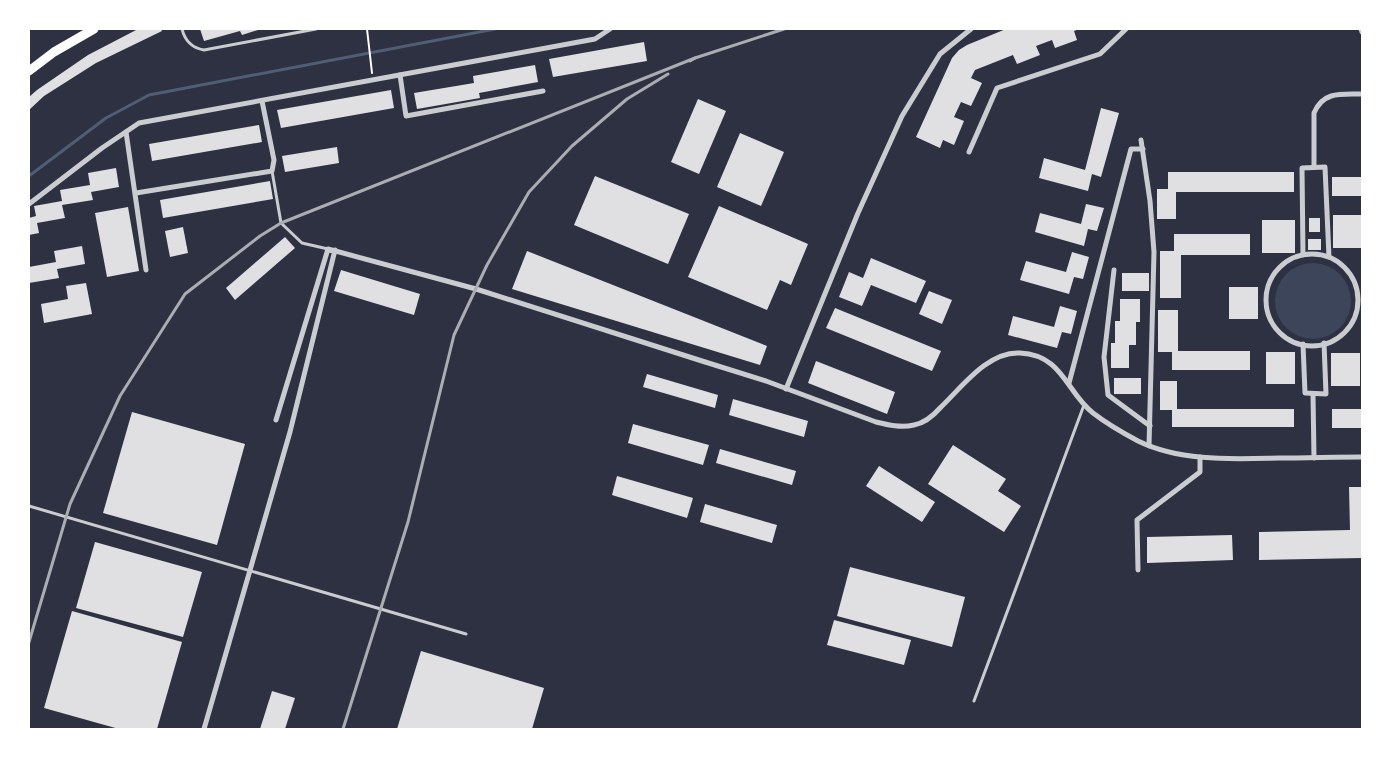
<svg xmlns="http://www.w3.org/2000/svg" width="1391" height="758" font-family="'Source Sans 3',sans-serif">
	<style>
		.green { fill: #3c4559 }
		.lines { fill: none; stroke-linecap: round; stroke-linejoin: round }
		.stream { stroke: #4f5d75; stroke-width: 3 }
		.building { fill: #e0e0e3 }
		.path { stroke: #fff; stroke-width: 2 }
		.service { stroke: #caccd0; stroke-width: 3 }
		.minor { stroke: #caccd0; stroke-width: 5 }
		.secondary { stroke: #fff; stroke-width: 9 }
		.rail { stroke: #abadb3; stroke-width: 3 }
	</style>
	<rect width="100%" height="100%" fill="#2d3142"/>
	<circle class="green" cx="1313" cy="301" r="38"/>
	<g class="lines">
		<polyline class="stream" points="29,176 106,118 149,95 495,29"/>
	</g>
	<g class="building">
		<polygon points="138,29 161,29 162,31 96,63 44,96 29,110 29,97 37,90 88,55"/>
		<polygon points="200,29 261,29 242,35 240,31 204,41"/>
		<polygon points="1006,29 1079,29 1074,31 1077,40 1055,48 1052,40 1036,46 1040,55 1017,64 1013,55 975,70 971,78 982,83 971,106 961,102 954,117 964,121 954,145 943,140 940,148 916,137 952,58 959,50 967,45"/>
		<polygon points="644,42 647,61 553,77 549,59"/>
		<polygon points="535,65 538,82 479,93 480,98 417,109 414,93 474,83 473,76"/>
		<polygon points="391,90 394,108 281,128 277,110"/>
		<polygon points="698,99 726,111 699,174 671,162"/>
		<polygon points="1101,108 1119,113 1101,177 1092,174 1088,191 1039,178 1044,158 1085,170"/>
		<polygon points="259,125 262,142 152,161 149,144"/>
		<polygon points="740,133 784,152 761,206 717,187"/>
		<polygon points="337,147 339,163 285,172 282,156"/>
		<polygon points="116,168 119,187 91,192 93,200 62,205 65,218 37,223 39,233 29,235 29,218 36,216 34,206 62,201 60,190 90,185 88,173"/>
		<polygon points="1168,172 1294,172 1294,192 1176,192 1176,219 1157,219 1157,189 1168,189"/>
		<polygon points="595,176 689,214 668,264 574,225"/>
		<rect x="1332" y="177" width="30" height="19"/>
		<polygon points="270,181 273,199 163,218 160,200"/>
		<polygon points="1086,204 1104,208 1097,231 1088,229 1084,246 1035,232 1040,213 1081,224"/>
		<polygon points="719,206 808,244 791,285 780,280 767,310 688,277"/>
		<polygon points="128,207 139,271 107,277 95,213"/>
		<rect x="1333" y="215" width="29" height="33"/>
		<rect x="1309" y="218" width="11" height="14"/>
		<rect x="1262" y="220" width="33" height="33"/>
		<polygon points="183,227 188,253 170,257 165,231"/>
		<polygon points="1174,234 1250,234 1250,255 1181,255 1181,298 1160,298 1160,251 1174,251"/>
		<polygon points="285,237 295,248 235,300 226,288"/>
		<rect x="1308" y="239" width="13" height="11"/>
		<polygon points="82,246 85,264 57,269 59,278 29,283 29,267 56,262 54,251"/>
		<polygon points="527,251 767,346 760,365 512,289"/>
		<polygon points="1072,252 1089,257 1083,279 1074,277 1069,294 1020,280 1026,261 1066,272"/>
		<polygon points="871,258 926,281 916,303 871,285 862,306 839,297 849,272 863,278"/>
		<polygon points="341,270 420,294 414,315 334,291"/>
		<rect x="1122" y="273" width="27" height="18"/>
		<polygon points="86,283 92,314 44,323 41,304 68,299 66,286"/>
		<rect x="1229" y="287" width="29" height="32"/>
		<polygon points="929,291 952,300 942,324 919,314"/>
		<polygon points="1120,299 1140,299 1140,322 1136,322 1136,345 1129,345 1129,368 1111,368 1111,343 1115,343 1115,321 1120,321"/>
		<polygon points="1060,306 1077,311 1071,334 1062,332 1057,348 1008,335 1013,316 1054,327"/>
		<polygon points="835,308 941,351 932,371 826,328"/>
		<polygon points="1158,310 1178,310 1178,351 1250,351 1250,370 1172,370 1172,352 1158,352"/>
		<rect x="1266" y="352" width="29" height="32"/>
		<rect x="1331" y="353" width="29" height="33"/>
		<polygon points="816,361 895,392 887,414 808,383"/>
		<polygon points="647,374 718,395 715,408 643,387"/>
		<rect x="1114" y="378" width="27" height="16"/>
		<polygon points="1160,381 1177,381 1177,409 1294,409 1294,427 1172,427 1172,410 1160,410"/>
		<polygon points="733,399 808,421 804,437 729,415"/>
		<rect x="1332" y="409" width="30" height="19"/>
		<polygon points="132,412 245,444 217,545 103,513"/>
		<polygon points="633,424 709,445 703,465 628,443"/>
		<polygon points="953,445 1006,479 998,491 1021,506 1004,532 928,484"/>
		<polygon points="720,449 796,471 792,485 716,463"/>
		<polygon points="879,466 935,502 922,522 866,486"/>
		<polygon points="617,476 693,498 687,518 612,495"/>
		<polygon points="1349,487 1362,487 1362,558 1259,560 1259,532 1350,530"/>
		<polygon points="705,504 777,525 772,543 700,522"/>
		<polygon points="1232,535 1233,560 1147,563 1147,537"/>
		<polygon points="95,542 202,572 183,637 76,608"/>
		<polygon points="850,567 965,597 952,647 837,616"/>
		<polygon points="72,611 182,642 157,729 119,729 44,708"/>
		<polygon points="834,620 911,640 904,665 827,645"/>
		<polygon points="421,651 544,688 532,729 397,729"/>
		<polygon points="272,691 295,698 285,729 260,729"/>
	</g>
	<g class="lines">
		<polyline class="path" points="367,29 372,73"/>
		<g class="service">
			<path d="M182,29c3,12 10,19 22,21l112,-21"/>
			<polyline points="272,171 281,223 302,243 328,249"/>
			<polyline points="29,506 466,634"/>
			<polyline points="974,701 1084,405"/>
		</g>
		<g class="minor">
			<polyline points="1361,29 1362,32"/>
			<polyline points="400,75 406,116 543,91"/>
			<polyline points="126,132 146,270"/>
			<polyline points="1141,140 1150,201 1154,252 1149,446"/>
			<polyline points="969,152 997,88 1100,54 1126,29"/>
			<path d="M1314,167v-54c9,-22 28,-19 48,-19"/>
			<polyline points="136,193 272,171 274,160 262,101"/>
			<polyline points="29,204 102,148 139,123 595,39 610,29"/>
			<circle cx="1312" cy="300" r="46"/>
			<polyline points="1303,255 1302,168 1325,167 1329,257"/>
			<polyline points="1114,270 1104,357 1108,395 1150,426"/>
			<polyline points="1303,344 1305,393 1326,394 1324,343"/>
			<polyline points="1069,383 1131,149 1143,149"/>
			<polyline points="786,389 858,213 902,116 940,54 971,29"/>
			<polyline points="1313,394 1314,458"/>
			<path d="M276,420l52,-171 148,40 226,72 64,20 110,41c12,3 25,6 38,3 11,-2 20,-10 27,-18 21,-20 47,-56 79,-54 43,2 46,39 73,60 13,10 30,20 45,28 43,21 95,18 141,17 28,0 56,-1 83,-1"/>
			<polyline points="1138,570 1137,520 1200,472 1200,457"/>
			<polyline points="204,729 290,432 335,250"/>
		</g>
		<polyline class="secondary" points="29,71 54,52 94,29"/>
		<g class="rail">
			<polyline points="690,61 695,58 784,29"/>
			<polyline points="29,642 70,504 120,396 185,294 260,236 281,223 695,58"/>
			<polyline points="343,729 408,522 454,335 487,265 529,192 572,146 627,99 668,74"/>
		</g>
	</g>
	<rect width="1391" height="758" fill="none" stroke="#ffffff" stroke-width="60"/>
</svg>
